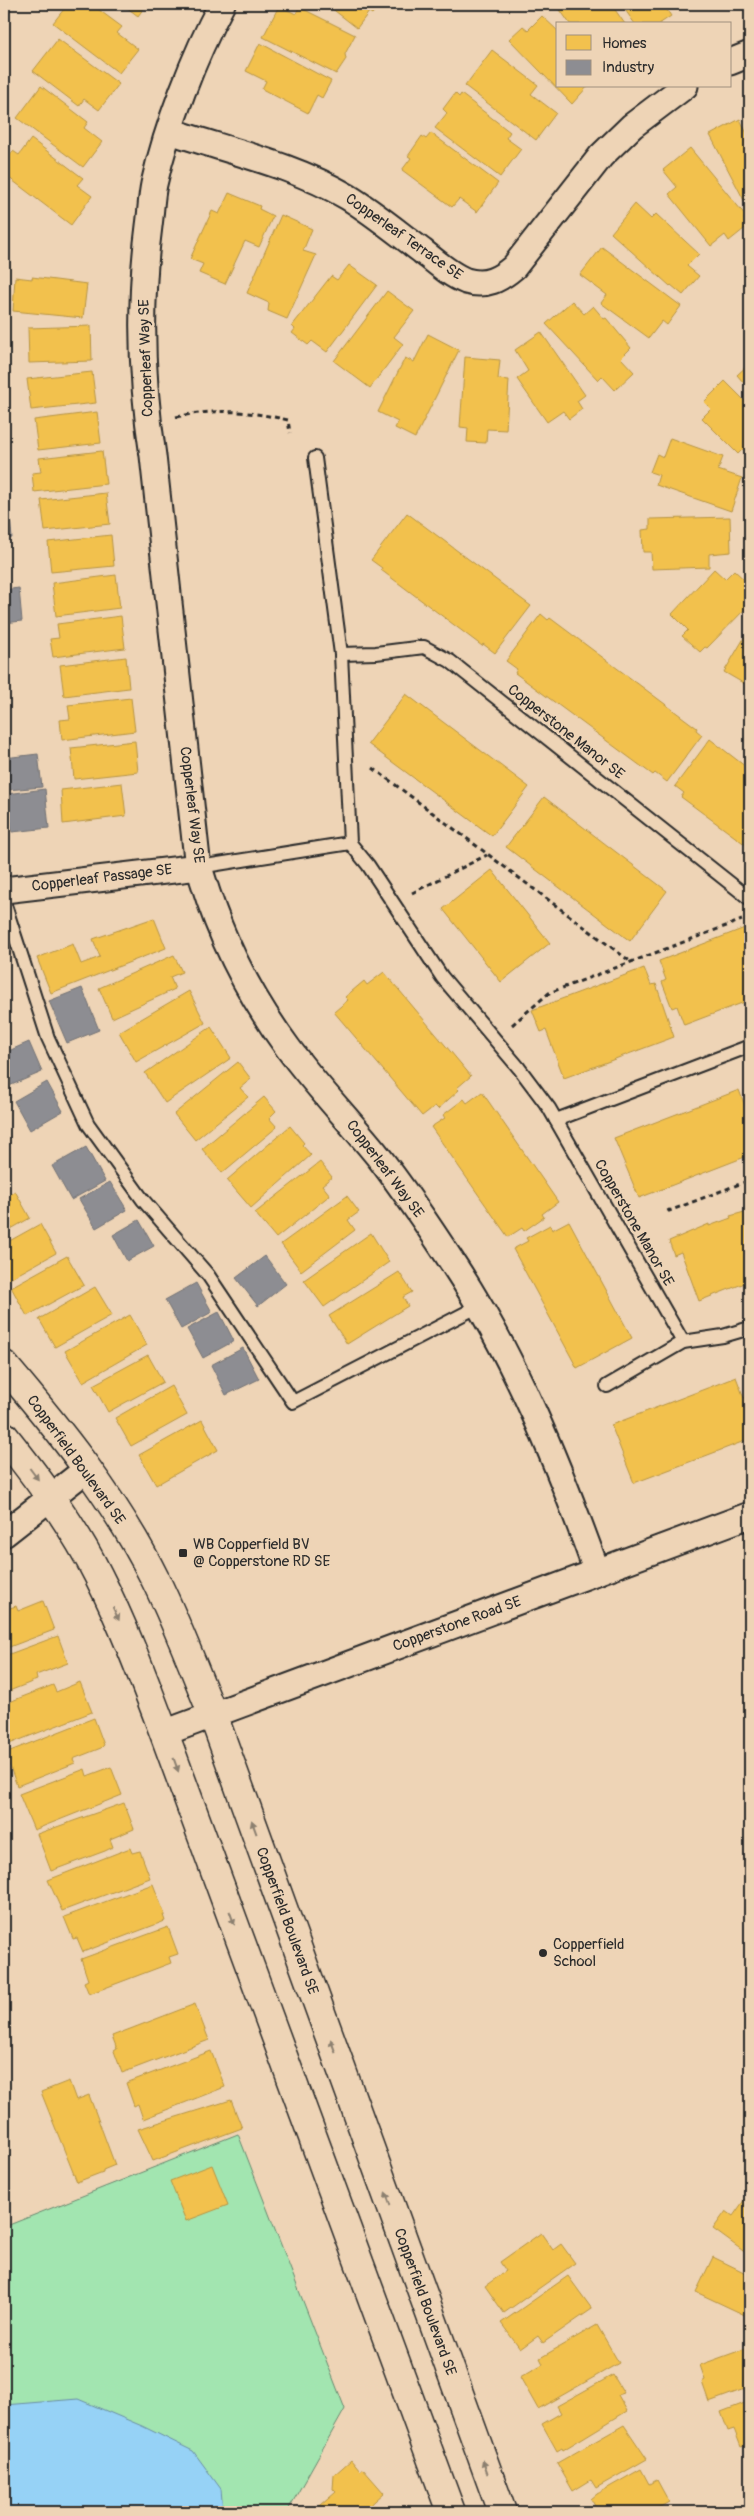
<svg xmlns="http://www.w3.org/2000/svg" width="754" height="2516" font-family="Pangolin,sans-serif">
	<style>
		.green { fill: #a2e5b0; stroke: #66886e }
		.water { fill: #96d2f6; stroke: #6b8fa5 }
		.homes { fill: #f2c14e; stroke: #b69444 }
		.industry { fill: #8d8d92; stroke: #707073 }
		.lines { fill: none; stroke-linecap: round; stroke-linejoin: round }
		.lane-casing { stroke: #2b2b2b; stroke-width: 16 }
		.street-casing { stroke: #2b2b2b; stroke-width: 29 }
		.secondary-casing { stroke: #2b2b2b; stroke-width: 31 }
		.path { stroke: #2b2b2b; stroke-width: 3; stroke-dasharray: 5 4; stroke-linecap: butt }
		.lane { stroke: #eed4b6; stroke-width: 12 }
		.street { stroke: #eed4b6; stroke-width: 25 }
		.secondary { stroke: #eed4b6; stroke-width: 28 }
		.oneway { fill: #8c8070 }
		.poi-dot { fill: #2b2b2b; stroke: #eed4b6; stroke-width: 2 }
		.labels { text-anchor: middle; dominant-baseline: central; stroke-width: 5; stroke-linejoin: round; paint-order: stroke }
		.street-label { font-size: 15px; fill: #2b2b2b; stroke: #eed4b6 }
		.poi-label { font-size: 15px; fill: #2b2b2b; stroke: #eed4b6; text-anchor: start }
	</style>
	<rect width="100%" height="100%" fill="#eed4b6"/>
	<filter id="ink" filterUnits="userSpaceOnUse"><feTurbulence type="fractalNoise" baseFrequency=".02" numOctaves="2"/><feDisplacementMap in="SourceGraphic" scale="10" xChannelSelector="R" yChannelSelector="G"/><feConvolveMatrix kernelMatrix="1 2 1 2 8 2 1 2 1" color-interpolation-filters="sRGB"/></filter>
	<g filter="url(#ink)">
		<polygon class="green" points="238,2134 345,2409 287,2512 4,2512 4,2227"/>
		<polygon class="water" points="78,2399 142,2426 193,2451 221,2489 223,2512 4,2512 4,2405"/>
		<g class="homes">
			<polygon points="68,4 91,4 122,27 117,33 138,49 119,73 53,23"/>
			<polygon points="122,4 147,4 138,16"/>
			<polygon points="326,4 380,4 372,14 369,12 357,28"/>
			<polygon points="556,4 611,4 625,24 570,24"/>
			<polygon points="621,4 663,4 671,16 659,24 635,24"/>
			<polygon points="279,6 296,14 299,7 355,35 345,54 346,59 336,74 263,37"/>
			<polygon points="542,16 558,31 558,86 588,86 572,104 509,39 523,26 528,30"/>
			<polygon points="58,39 119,84 99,110 84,99 79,106 33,71"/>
			<polygon points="260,43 331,81 322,98 317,95 308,113 262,89 266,81 246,71"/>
			<polygon points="492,50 538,85 531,94 556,113 536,140 465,86"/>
			<polygon points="41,86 88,122 84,128 102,142 83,167 17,118"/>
			<polygon points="455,93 459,97 461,94 510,132 506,138 521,149 500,177 435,128 447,113 443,109"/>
			<polygon points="740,119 750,140 750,204 747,206 710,135"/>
			<polygon points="431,133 498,183 477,212 459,199 452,207 402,170 411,158 408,156 422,136 426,139"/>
			<polygon points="31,139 83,178 77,185 92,196 71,225 4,174 4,163 13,151 19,155"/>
			<polygon points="690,148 746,216 744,219 749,225 729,241 725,235 711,246 669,194 677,187 663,170"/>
			<polygon points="229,193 260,206 259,209 273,216 259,247 245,241 225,284 199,273 203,264 190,259 212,211 219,214"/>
			<polygon points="635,204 651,219 656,214 699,254 687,266 699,276 683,295 671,285 670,286 611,233"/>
			<polygon points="281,215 312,229 303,251 316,255 287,319 268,311 269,303 247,293"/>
			<polygon points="602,247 681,306 667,325 662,321 649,338 601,303 607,295 580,275"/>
			<polygon points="349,265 377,285 327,352 312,341 308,345 292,333 295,329 292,326 331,276 337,280"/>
			<polygon points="15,277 32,279 32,277 87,284 83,318 13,311"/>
			<polygon points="387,291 414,311 394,337 403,344 370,388 334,361"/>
			<polygon points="572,301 584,314 593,306 604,319 606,318 631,348 621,358 634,372 615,390 602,376 598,380 546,324"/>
			<polygon points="91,326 92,361 29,363 28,328"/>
			<polygon points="541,332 585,395 577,401 582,409 569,419 563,411 547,422 517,379 528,371 515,350"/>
			<polygon points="428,334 459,350 415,438 395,428 398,422 378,412 405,358 414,362"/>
			<polygon points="465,357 500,360 498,379 509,380 506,430 487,429 486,443 467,442 468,428 460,427"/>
			<polygon points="750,363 750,390 737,375"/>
			<polygon points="92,372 96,403 31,410 27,379"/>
			<polygon points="725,381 750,406 750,454 744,448 738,454 702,418 711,409 704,402"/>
			<polygon points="97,412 101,443 38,450 34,420"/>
			<polygon points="670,438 723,457 718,470 742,478 731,511 656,485 659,475 650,472 657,454 663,457"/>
			<polygon points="102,451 106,484 34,492 32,473 41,472 39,458"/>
			<polygon points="106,493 110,524 45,531 41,500"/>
			<polygon points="407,513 531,606 495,653 483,644 482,646 381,570 382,568 371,560"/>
			<polygon points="730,517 731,552 709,554 709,567 652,569 651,552 643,552 642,530 650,529 650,519"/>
			<polygon points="111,535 114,566 51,572 48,542"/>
			<polygon points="714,569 725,579 734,570 750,585 750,604 707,648 705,647 700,652 682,636 688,630 672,614"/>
			<polygon points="116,575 120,608 56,616 52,583"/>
			<polygon points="541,614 548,620 550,618 697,728 696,730 702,735 667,782 655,773 653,775 515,673 517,669 506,661"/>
			<polygon points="121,616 125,648 53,657 50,639 59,638 57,624"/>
			<polygon points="750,628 750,687 724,672"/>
			<polygon points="126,657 129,688 64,696 60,665"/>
			<polygon points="406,694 529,787 492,836 368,744"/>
			<polygon points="131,698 135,731 62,740 60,720 70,719 68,705"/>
			<polygon points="710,739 750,770 750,848 681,797 684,793 675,786"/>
			<polygon points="135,741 138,772 74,779 71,748"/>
			<polygon points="122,783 126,816 63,824 61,790"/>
			<polygon points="544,797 667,891 630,941 506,847"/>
			<polygon points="492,870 550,943 501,982 443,909"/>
			<polygon points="154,918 166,948 51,993 37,958 73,944 81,964 100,957 93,939"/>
			<polygon points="750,926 750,1000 684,1025 677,1006 672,1008 662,982 666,980 659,961"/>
			<polygon points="174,955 182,972 170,977 175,989 112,1018 99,988"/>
			<polygon points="644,968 651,985 656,984 674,1037 564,1078 546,1030 541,1032 532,1010"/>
			<polygon points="384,972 471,1076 457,1088 459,1090 438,1109 435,1106 422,1116 334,1012 348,1000 345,997 364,981 367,985"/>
			<polygon points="189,991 205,1023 136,1062 119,1032"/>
			<polygon points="211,1027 231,1058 165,1103 145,1073"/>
			<polygon points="238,1062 251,1079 240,1088 248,1097 195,1140 174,1114"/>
			<polygon points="739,1090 747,1111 750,1110 750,1155 639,1198 614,1138"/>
			<polygon points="482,1092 558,1202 542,1214 544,1217 524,1231 522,1228 508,1237 431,1127 445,1118 443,1115 464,1099 467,1103"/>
			<polygon points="264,1097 276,1111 269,1118 277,1127 222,1173 202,1149"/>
			<polygon points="290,1126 304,1143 302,1145 311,1155 251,1208 227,1180"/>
			<polygon points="320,1162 332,1177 322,1185 330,1195 276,1238 255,1213"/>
			<polygon points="15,1191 30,1218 4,1233 4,1198"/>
			<polygon points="347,1196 359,1212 348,1220 355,1230 301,1271 281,1244"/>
			<polygon points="750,1208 750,1281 699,1301 681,1252 674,1255 669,1241 709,1224 709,1226 731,1218 730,1216 748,1211"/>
			<polygon points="569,1221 632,1338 577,1368 513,1249 528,1241 526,1238 550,1225 552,1230"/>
			<polygon points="40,1224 56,1253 4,1282 4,1244"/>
			<polygon points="371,1233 389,1262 324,1307 304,1280"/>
			<polygon points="67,1256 84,1285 27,1316 11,1287"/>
			<polygon points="399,1272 412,1292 403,1297 408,1306 347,1344 329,1316"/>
			<polygon points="95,1287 112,1315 55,1347 39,1319"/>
			<polygon points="130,1315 147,1345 83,1382 65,1351"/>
			<polygon points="148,1355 163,1382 108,1412 93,1385"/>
			<polygon points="736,1377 744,1398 748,1396 750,1403 750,1439 634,1483 611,1425"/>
			<polygon points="171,1386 187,1415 131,1446 115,1418"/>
			<polygon points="202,1420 218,1450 156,1485 139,1455"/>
			<polygon points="43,1601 54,1630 4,1649 4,1610 16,1606 18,1611"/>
			<polygon points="58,1636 68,1663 36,1675 37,1680 4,1693 4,1656"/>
			<polygon points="80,1682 92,1712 4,1746 4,1704 53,1685 56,1692"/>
			<polygon points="94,1718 104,1745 101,1748 73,1759 75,1763 17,1786 5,1753"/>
			<polygon points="111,1767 122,1795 34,1830 19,1794 85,1769 87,1776"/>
			<polygon points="124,1803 134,1829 110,1839 113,1847 105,1851 51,1871 37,1834"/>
			<polygon points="130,1848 132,1853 140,1851 150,1878 62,1911 48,1880"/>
			<polygon points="153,1884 165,1915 163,1915 165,1921 83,1952 77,1938 73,1939 64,1917"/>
			<polygon points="168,1927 178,1954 169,1957 171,1963 89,1994 84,1982 88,1980 81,1959"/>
			<polygon points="195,2004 209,2040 122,2073 114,2051 117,2049 112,2036"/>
			<polygon points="211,2051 225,2087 143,2119 138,2104 134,2106 126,2083"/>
			<polygon points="69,2081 76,2100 89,2095 115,2165 103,2170 103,2172 77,2182 41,2092"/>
			<polygon points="231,2100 242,2128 153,2161 138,2129"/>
			<polygon points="212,2165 228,2205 186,2221 170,2181"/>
			<polygon points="745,2199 750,2202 750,2256 713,2229 726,2211 733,2216"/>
			<polygon points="541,2233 553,2250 561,2244 575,2263 504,2313 485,2286 506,2271 500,2262"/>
			<polygon points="713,2257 750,2275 749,2317 696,2292"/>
			<polygon points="568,2276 592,2309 543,2343 538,2336 520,2349 501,2323"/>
			<polygon points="597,2325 619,2363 538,2409 520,2377 543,2364 540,2358"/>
			<polygon points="747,2348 750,2356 750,2387 709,2402 702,2382 705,2380 700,2365"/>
			<polygon points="613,2375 624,2393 618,2395 627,2411 563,2450 562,2448 557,2451 542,2424 561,2413 557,2406"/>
			<polygon points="750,2401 750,2444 741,2447 734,2429 728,2431 721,2412"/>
			<polygon points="624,2425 647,2459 596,2488 591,2480 573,2491 557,2463"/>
			<polygon points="351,2460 360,2471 363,2469 384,2493 367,2508 371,2512 313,2512 336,2492 333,2489 334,2475"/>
			<polygon points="641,2469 649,2484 657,2480 669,2502 651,2512 583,2512 595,2506 591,2499 597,2494"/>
		</g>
		<g class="industry">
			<polygon points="4,467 8,497 4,497"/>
			<polygon points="4,507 9,507 12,538 4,539"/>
			<polygon points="19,588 22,621 4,623 4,590"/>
			<polygon points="38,754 42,787 7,790 4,758"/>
			<polygon points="45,789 49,828 12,832 7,794"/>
			<polygon points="82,988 99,1030 67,1043 49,1001"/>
			<polygon points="29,1042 42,1072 9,1086 4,1073 4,1053"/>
			<polygon points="47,1082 63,1111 30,1130 14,1101"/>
			<polygon points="86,1147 105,1181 71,1200 52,1166"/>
			<polygon points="110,1182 127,1210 96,1228 79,1199"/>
			<polygon points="139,1220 154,1246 127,1261 113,1235"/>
			<polygon points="265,1256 286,1284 258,1306 236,1278"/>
			<polygon points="196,1283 212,1312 181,1329 165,1300"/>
			<polygon points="219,1312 234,1341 203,1358 187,1329"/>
			<polygon points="243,1348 259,1379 226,1395 211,1365"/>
		</g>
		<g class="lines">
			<g class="lane-casing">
				<g id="lane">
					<polyline points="315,458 341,654 350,843 368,865 442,977 519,1068 549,1108 683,1342"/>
					<polyline points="341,654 376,653 424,647 450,661 750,899"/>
					<polyline points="199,867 350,843"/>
					<polyline points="4,902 48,1038 88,1124 143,1200 208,1275 293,1402 479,1306"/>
					<polyline points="556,1120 750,1046"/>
					<polyline points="607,1386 683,1342 723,1336 750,1328"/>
				</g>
			</g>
			<g class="street-casing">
				<g id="street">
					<path d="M222,4c-28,52 -55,122 -68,180 -3,14 -3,28 -5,42 -10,77 -8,153 4,230l44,403c18,68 49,132 91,189 28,38 61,72 90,108 27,35 52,72 76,109 62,94 105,201 143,307"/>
					<polyline points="730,62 750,54"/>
					<path d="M170,131c59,20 124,34 178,66 26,16 50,36 74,54 14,11 28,24 44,30 20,6 34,-2 48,-14l87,-111 31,-30 53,-40"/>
					<polyline points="4,890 199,867"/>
					<polyline points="4,1534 87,1469"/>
					<polyline points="164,1733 750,1515"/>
				</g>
			</g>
			<g class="secondary-casing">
				<g id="secondary">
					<path d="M4,1365c56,66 112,135 151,214 22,44 39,90 58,136l289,797"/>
					<path d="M4,1436c35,44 69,89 94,139 26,51 46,105 66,158l287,779"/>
				</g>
			</g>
			<g class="path">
				<path d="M176,417c40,-9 73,-6 112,3l2,13"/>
				<polyline points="373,768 631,962"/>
				<polyline points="412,893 487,855"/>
				<polyline points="512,1025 549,993 742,920"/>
				<polyline points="668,1209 669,1211 750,1180"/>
			</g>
			<use href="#lane" class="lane"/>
			<use href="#street" class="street"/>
			<use href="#secondary" class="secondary"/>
		</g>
		<defs><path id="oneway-solid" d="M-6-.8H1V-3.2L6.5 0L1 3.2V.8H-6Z" transform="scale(1.25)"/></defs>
		<g class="oneway">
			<use href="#oneway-solid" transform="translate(34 1474) rotate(53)"/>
			<use href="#oneway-solid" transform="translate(116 1614) rotate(65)"/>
			<use href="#oneway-solid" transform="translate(176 1765) rotate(70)"/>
			<use href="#oneway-solid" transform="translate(254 1827) rotate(-110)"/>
			<use href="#oneway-solid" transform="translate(232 1918) rotate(70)"/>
			<use href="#oneway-solid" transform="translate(333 2046) rotate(-110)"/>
			<use href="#oneway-solid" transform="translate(388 2199) rotate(-110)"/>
			<use href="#oneway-solid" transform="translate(485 2467) rotate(-110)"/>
		</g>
	</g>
	<g class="poi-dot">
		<rect x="178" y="1548" width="10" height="10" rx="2.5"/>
		<circle cx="543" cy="1953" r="5"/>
	</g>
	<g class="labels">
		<g class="street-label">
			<text transform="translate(404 237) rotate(35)">Copperleaf Terrace SE</text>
			<text transform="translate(146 358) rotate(-92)">Copperleaf Way SE</text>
			<text transform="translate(566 732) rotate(38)">Copperstone Manor SE</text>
			<text transform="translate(192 805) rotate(83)">Copperleaf Way SE</text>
			<text transform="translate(102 878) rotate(-7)">Copperleaf Passage SE</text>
			<text transform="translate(385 1169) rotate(53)">Copperleaf Way SE</text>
			<text transform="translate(634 1223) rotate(60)">Copperstone Manor SE</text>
			<text transform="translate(76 1460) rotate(54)">Copperfield Boulevard SE</text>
			<text transform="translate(457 1624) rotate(-20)">Copperstone Road SE</text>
			<text transform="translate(287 1921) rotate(70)">Copperfield Boulevard SE</text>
			<text transform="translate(425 2302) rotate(70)">Copperfield Boulevard SE</text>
		</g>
		<g class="poi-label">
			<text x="193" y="1544">WB Copperfield BV<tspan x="193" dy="17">@ Copperstone RD SE</tspan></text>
			<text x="553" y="1944">Copperfield<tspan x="553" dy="17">School</tspan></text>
		</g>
	</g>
	<rect width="754" height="2516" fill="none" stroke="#eed4b6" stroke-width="20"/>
	<rect x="10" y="10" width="734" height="2496" fill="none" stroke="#2b2b2b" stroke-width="2" filter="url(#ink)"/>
	<rect x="556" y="22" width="175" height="65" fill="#eed4b6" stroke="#a0907e"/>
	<rect x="566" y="35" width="25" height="15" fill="#f2c14e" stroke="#a0907e"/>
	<text x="602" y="48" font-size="15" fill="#2b2b2b">Homes</text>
	<rect x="566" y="60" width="25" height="15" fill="#8d8d92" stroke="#a0907e"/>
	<text x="602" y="72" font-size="15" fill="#2b2b2b">Industry</text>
</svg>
